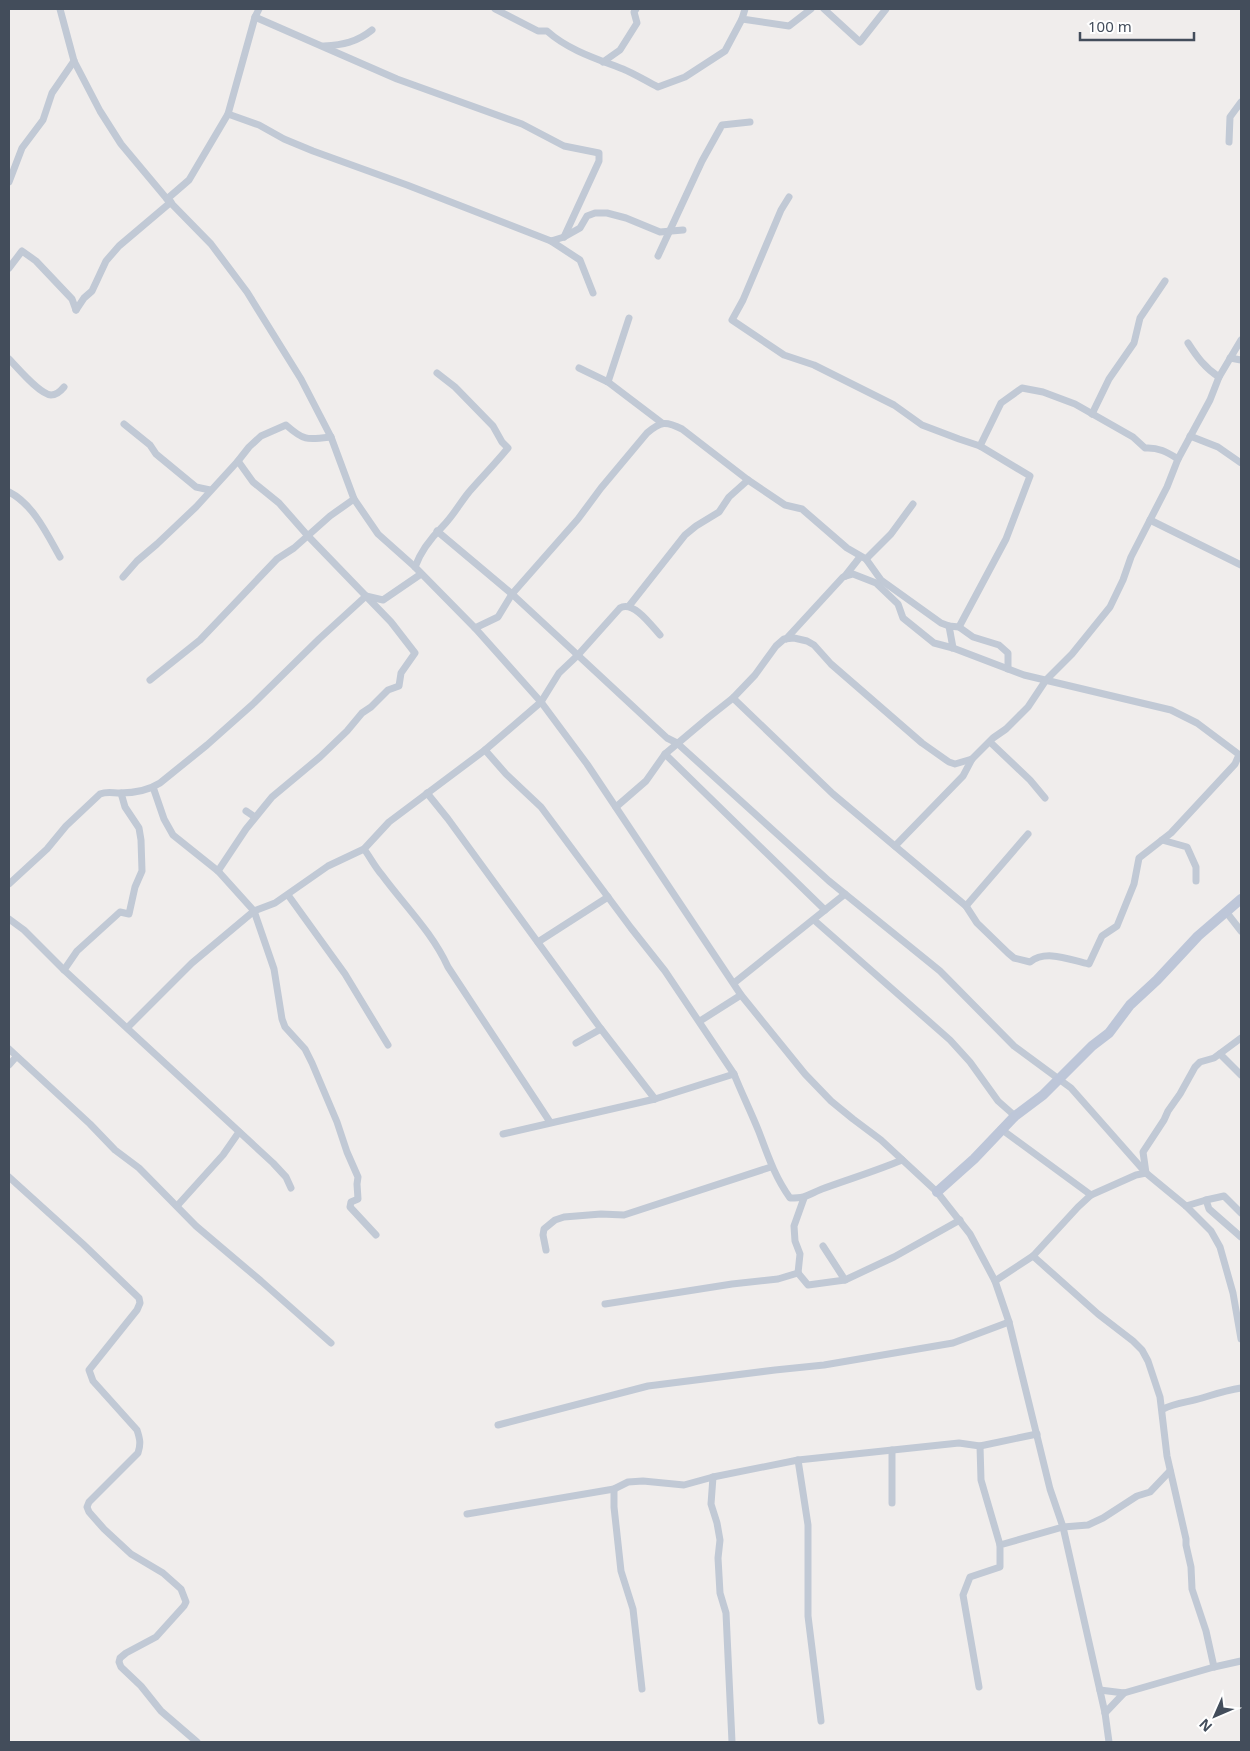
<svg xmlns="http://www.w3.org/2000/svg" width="1250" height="1751" font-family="'Noto Sans',sans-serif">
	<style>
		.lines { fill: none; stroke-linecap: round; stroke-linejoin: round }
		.street { stroke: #c1c9d5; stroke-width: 7 }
		.secondary { stroke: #bdc6d8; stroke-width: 10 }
	</style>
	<rect width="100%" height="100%" fill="#f0edec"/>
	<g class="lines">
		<g class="street">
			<polyline points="60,9 74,61 100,111 121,144 167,199 211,244 247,292 301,379 331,437 354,499 378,534 415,567 475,628 541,702 587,764 741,995 805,1074 831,1101 853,1119 881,1140 937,1192 970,1234 995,1281 1009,1322 1050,1489 1063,1527 1105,1713 1109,1742"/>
			<path d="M495,9l43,22h9c21,19 50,28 76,38 12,5 23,12 35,18l27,-10 40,-26 17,-32"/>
			<polyline points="745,9 742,19 789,26 811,9"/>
			<polyline points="824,9 860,42 886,9"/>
			<polyline points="255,17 397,79 522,124 564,146 599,153 599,161 564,237"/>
			<path d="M324,46c19,-1 33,-4 48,-16"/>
			<polyline points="603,62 620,50 637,23 634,12 636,9"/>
			<polyline points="228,114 259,125 284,139 313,151 407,185 551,241 564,237 580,228 587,216 595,213 607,213 626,218 660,232 683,230"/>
			<polyline points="1229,142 1230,117 1241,102"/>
			<polyline points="9,182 22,148 43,120 52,93 74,61"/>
			<polyline points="789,197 781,210 743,300 732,320 784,355 814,365 894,405 922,425 959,439 980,446 1030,476 1006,539 959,627"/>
			<polyline points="167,199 189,180 228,114 255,17 259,9"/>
			<polyline points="551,241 580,260 593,293"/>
			<polyline points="658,256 702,161 722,125 750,122"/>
			<polyline points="9,268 22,251 36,261 72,299 76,310"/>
			<polyline points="76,310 84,298 92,291 106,261 119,246 171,202"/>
			<path d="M1188,343c9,14 17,25 31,34"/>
			<polyline points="1230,358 1241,360"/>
			<path d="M9,359c8,8 30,35 42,36 5,0 9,-3 13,-8"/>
			<polyline points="579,368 608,382 662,423"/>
			<polyline points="608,382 629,318"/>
			<polyline points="1092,414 1109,379 1134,343 1140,318 1165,281"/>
			<polyline points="124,424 150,445 156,454 196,487 210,490"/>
			<polyline points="1190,436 1218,447 1241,463"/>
			<path d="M980,446l21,-43 21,-15 21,4 32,12 58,33 12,11c13,-1 22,4 33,11"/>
			<path d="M9,492c24,12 38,42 51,65"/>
			<polyline points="1150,520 1241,565"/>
			<polyline points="437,531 512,594 667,738 677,743 829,881 940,971 1014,1046 1071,1088 1146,1173 1186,1206 1211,1231 1220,1247 1233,1293 1241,1339"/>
			<polyline points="866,559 891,534 913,504"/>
			<path d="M415,567c6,-17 16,-29 28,-41 10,-10 17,-23 26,-34 13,-15 26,-28 39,-44l-6,-6 -9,-16 -38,-39 -18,-14"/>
			<polyline points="845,576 860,557"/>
			<path d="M123,577l14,-16 20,-17 39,-37 42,-46 11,-14 12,-11 25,-11c18,16 21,15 45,12"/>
			<polyline points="629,606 685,535 696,526 719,512 729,497 748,480"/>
			<polyline points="949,626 953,648"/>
			<path d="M475,628l23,-11 14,-23 66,-75 23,-31 46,-55c14,-12 19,-12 35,-4l66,51 37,25 17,4 45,39 19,11 15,21 60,43 8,3 10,1 14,10 26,8 9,8v16"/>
			<polyline points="786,639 843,577 853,574 876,583 898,604 903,618 934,643 953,648 1024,675 1171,710 1197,723 1241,756"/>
			<polyline points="150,680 200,640 277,559 294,548 330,516 354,499"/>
			<path d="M733,698l100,96 133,112 11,17 31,30 6,5 16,4c16,-13 40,-2 59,2l13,-28 15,-10 17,-42 5,-26 32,-25 64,-69 4,-9"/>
			<polyline points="990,742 1030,780 1045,798"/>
			<polyline points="485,750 506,774 541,807 631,928 665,971 734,1074 655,1099 503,1134"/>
			<polyline points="665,754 825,910"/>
			<polyline points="153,787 164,819 173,835 218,871 254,911 274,969 282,1019 285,1027 305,1049 312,1063 337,1122 347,1152 358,1177 357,1184 358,1199 351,1202 350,1207 376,1235"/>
			<polyline points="427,793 448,819 601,1029 655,1099"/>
			<polyline points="616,807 646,781 665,754 709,717 733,698 755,675 776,646 784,639 794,638 807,641 814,645 831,664 922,743 949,762 955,764 972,759"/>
			<polyline points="246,811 255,817"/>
			<polyline points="1162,840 1187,847 1196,867 1196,881"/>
			<polyline points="895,846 963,776 972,759 993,738 1006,729 1028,707 1046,680 1072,654 1110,607 1123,580 1131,557 1167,487 1178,459 1210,400 1219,377 1241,340"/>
			<path d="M364,849c6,8 11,18 18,26 22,30 50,57 66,92l102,155"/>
			<polyline points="218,871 246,829 272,797 320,757 347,731 362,713 371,707 388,690 399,686 401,673 415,653 391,622 308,536 279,503 253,482 238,461"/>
			<path d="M9,884l38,-35 19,-23 34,-32c7,-3 13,-1 20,-1 13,0 29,-3 40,-10l47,-38 47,-42 65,-64 47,-43 17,4 38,-26"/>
			<polyline points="288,895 345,974 388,1045"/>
			<polyline points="966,906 1028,834"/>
			<polyline points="1227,913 1241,931"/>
			<polyline points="9,919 24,930 64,970 273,1163 286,1177 291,1188"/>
			<polyline points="814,920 950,1040 970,1062 998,1101 1015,1116"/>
			<polyline points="538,942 608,897"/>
			<polyline points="64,970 77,951 120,912 129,914 135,887 142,871 141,840 139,828 125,807 121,793"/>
			<polyline points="734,983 845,894"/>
			<polyline points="700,1021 741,995"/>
			<path d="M128,1027l64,-64 62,-52 21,-8 53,-37 36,-17 25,-27 96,-72 56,-48 18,-29 19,-18 42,-47c13,-8 31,17 40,27"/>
			<polyline points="576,1043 601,1029"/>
			<polyline points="9,1049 90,1124 115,1150 139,1168 196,1226 261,1281 331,1343"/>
			<polyline points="1220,1054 1241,1075"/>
			<polyline points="9,1065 16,1057"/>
			<path d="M734,1074c8,20 17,38 25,58 9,24 16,45 31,66 17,0 17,-3 32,-9 27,-10 54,-18 80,-29"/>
			<polyline points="1001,1129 1091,1195"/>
			<polyline points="1146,1173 1143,1152 1164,1120 1168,1111 1180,1094 1195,1067 1200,1062 1214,1058 1241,1038"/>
			<path d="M9,1177l74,67 56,54 1,5 -3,7 -48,60 4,11 44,49c3,9 4,14 1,23l-49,49 -2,5 2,5 15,17 27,25 32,19 18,16 5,13 -2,4 -28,31 -30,16 -6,5 -1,4 2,5 20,19 20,25 36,31"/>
			<polyline points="1206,1200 1224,1196 1241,1213"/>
			<polyline points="177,1206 223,1155 239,1132"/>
			<polyline points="1186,1206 1206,1200 1209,1209 1241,1237"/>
			<polyline points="823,1246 845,1280 894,1257 960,1220"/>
			<polyline points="546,1250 543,1235 544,1229 555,1220 564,1217 601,1214 624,1215 771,1167"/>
			<polyline points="1033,1256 1098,1314 1133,1341 1142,1350 1148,1361 1160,1397 1167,1456 1186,1539 1186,1545 1191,1567 1192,1589 1206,1631 1214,1667"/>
			<polyline points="798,1273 800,1254 795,1241 794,1226 804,1198"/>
			<polyline points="798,1273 808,1285 845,1280"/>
			<polyline points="995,1281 1033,1256 1078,1207 1091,1195 1136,1175 1146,1173"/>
			<polyline points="605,1304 732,1284 778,1279 798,1273"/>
			<path d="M1163,1409c12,-6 26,-7 39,-11 13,-4 25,-8 39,-10"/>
			<polyline points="498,1425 648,1386 775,1370 824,1365 953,1343 1009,1322"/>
			<polyline points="980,1446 981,1480 1000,1545"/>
			<polyline points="892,1450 892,1503"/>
			<polyline points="798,1460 959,1443 980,1446 1037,1434"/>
			<polyline points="713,1477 711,1504 717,1523 720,1540 718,1558 720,1593 726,1613 732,1742"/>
			<polyline points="614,1489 614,1507 621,1571 633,1609 642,1689"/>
			<polyline points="467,1514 614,1489 628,1482 643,1481 684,1485 713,1477 798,1460 808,1525 808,1616 821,1721"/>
			<polyline points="979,1687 963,1595 970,1577 1000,1567 1000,1545 1063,1527 1088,1525 1103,1518 1137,1496 1150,1492 1170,1471"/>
			<polyline points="1100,1690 1124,1693 1214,1667 1241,1661"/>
			<polyline points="1105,1713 1124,1693"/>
		</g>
		<polyline class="secondary" points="937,1192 974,1159 1015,1116 1043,1095 1092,1046 1109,1033 1130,1005 1157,980 1198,936 1241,899"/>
	</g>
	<rect width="1250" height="1751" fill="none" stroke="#434d5b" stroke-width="20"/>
	<g transform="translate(1215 1716) rotate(225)" stroke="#ffffff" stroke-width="4" paint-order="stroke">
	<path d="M0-4L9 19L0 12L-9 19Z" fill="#434d5b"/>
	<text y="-8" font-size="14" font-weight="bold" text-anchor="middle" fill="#434d5b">N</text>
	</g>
	<path d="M1080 32v8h114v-8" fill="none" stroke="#434d5b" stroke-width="2.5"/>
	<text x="1088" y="32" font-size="15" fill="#434d5b" stroke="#ffffff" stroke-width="4" paint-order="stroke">100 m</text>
</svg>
